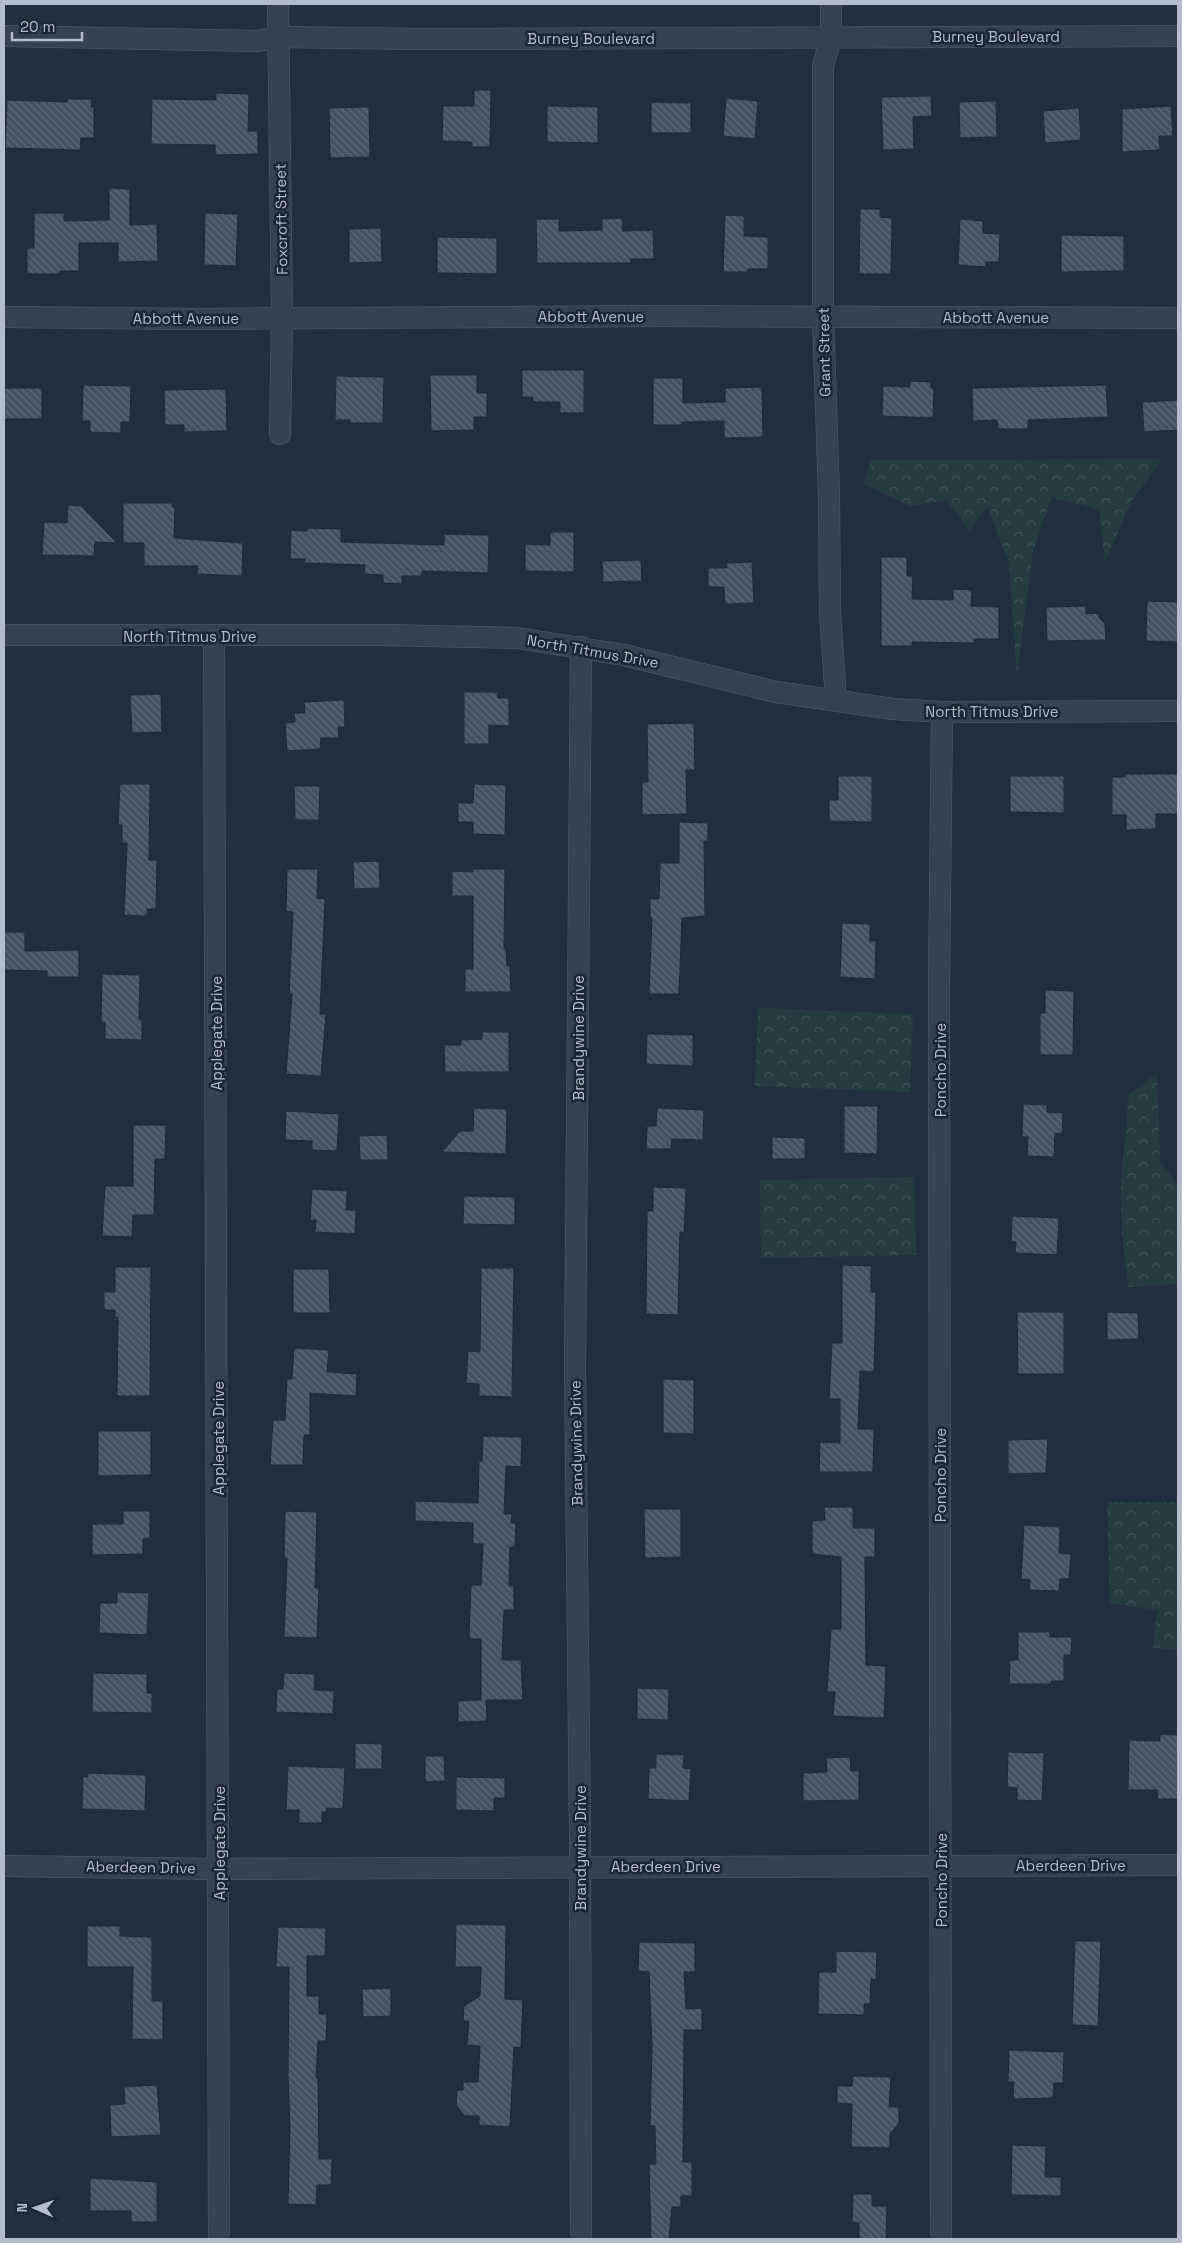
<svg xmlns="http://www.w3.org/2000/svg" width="1182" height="2243" font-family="'Space Grotesk',sans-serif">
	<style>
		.forest { fill: url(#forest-crowns) }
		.building { fill: url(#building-back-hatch); stroke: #1f2835 }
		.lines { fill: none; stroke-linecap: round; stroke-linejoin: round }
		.street-casing { stroke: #565f6c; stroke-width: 22 }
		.street { stroke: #38414e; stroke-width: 21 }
		.labels { text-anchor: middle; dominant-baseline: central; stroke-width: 5; stroke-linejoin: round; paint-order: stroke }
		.street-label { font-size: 15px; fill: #b4bcc9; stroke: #1d2633 }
	</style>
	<defs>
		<pattern id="forest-crowns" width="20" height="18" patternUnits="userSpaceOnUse" patternTransform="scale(1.25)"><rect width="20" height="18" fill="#263c3f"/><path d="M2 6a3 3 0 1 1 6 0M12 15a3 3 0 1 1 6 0" fill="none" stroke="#435659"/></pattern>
		<pattern id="building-back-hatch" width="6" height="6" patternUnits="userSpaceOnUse" patternTransform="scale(1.25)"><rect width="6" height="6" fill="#455162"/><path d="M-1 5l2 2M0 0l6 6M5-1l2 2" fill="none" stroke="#5d6877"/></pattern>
	</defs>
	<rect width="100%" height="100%" fill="#242f3e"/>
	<g class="forest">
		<polygon points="1162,459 1131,502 1105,563 1099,510 1052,497 1033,551 1017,676 1009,564 987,506 970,531 946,500 910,506 864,484 871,460"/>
		<polygon points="758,1008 913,1014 910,1092 755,1086"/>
		<polygon points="1157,1074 1160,1161 1178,1185 1178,1284 1128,1287 1122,1235 1121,1181 1129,1094"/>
		<polygon points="914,1177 916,1255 761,1258 760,1180"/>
		<polygon points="1107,1502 1178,1502 1178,1650 1153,1648 1157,1610 1110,1603"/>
	</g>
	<g class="building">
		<polygon points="474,90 491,90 490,147 472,147 472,142 442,141 443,106 474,106"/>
		<polygon points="216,93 249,94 248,131 258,131 258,154 215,155 215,145 151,144 152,99 216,100"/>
		<polygon points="931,96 932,116 913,117 914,149 883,150 881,97"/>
		<polygon points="726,98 758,101 755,139 723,136"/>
		<polygon points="67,99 92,99 91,107 94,107 94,138 81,138 80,150 5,148 7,100 67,102"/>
		<polygon points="996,101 997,137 960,138 959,102"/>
		<polygon points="651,102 691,103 691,133 651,133"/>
		<polygon points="547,106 598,107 598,143 547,142"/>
		<polygon points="1171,106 1173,136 1159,136 1160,150 1122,152 1122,109"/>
		<polygon points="369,107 370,157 330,158 329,108"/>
		<polygon points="1079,108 1081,140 1045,143 1043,111"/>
		<polygon points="109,188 130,189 130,225 157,224 158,261 118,262 118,243 79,243 79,271 60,271 60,274 27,274 27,248 34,248 34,213 64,213 64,221 109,220"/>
		<polygon points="860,209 880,209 880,217 892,218 891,274 859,274"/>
		<polygon points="205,213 238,214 236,266 204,265"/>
		<polygon points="725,215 744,216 744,236 768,237 768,269 748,269 747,272 723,272"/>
		<polygon points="622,218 623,231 653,230 654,259 630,259 631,263 537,263 536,219 559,219 559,231 602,230 602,219"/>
		<polygon points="960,219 983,221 983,233 1000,234 999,262 986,262 986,267 958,265"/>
		<polygon points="381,228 382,262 349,263 349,229"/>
		<polygon points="1061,235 1124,236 1124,271 1061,272"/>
		<polygon points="437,237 497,238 497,274 437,273"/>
		<polygon points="522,370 584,370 584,413 560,413 560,402 533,402 533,397 522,397"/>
		<polygon points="430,375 477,375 477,393 487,393 487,417 474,417 474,430 431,431"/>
		<polygon points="336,376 384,377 383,423 350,423 350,420 335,420"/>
		<polygon points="653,378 683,378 683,403 725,402 725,388 762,387 763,437 724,438 724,421 682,422 682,425 653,425"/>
		<polygon points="910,381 931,382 931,388 934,388 933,418 882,416 883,386 910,387"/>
		<polygon points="83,385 131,386 130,422 121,422 121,433 90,432 90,421 82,421"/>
		<polygon points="1106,385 1108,417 1028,420 1028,429 998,429 997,420 973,421 972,388"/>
		<rect x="4" y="388" width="38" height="31"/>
		<polygon points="226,389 227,431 184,432 184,425 165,425 164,390"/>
		<polygon points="1178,400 1178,430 1144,432 1142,402"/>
		<polygon points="123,503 173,503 172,507 175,507 174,538 243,543 242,576 197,574 198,566 144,566 144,543 123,543"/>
		<polygon points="68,505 81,506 117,543 95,542 94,556 42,555 44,522 67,523"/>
		<polygon points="307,528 341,529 341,542 444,545 444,534 489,535 488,573 422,571 422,576 402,576 402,584 383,583 383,575 364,574 365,565 305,563 305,559 290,559 291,530 307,531"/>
		<polygon points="550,532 574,532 574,572 525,571 525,544 550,545"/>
		<polygon points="881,557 907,557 907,576 913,576 912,599 953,600 953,589 972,590 971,606 999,607 999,639 974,639 974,643 912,642 912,646 881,646"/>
		<polygon points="641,560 642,581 603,582 602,561"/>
		<polygon points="752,562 754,603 725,604 724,587 708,587 708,568 727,568 726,563"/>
		<polygon points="1147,601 1178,602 1178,642 1146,641"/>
		<polygon points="1086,606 1086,614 1099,613 1099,618 1105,624 1106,640 1047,641 1046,607"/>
		<polygon points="464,692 498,692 498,698 509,698 509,726 489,725 489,744 464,744"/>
		<polygon points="161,694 162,732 132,733 130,695"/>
		<polygon points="344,700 345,727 338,727 339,738 321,738 320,749 287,751 285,723 295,722 294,713 305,713 304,702"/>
		<polygon points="694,723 695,770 686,770 687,814 642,815 642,782 648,782 647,724"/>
		<polygon points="1125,774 1178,774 1178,814 1156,814 1156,829 1126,830 1126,815 1112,815 1112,777 1125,777"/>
		<polygon points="838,776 872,776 872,822 829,821 829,800 838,800"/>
		<polygon points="1010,776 1064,776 1064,813 1010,812"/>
		<polygon points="120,784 150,784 149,860 157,860 156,909 147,909 147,916 124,915 127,843 122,843 122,825 118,825"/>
		<polygon points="474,784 506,785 505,835 473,834 473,822 458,822 458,803 473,803"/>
		<polygon points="294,786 320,786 319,820 295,820"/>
		<polygon points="679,822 708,823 708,841 704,841 705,916 682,918 679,994 649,994 652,918 650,918 650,899 659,899 660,863 679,863"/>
		<polygon points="379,861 380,888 354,889 353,862"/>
		<polygon points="287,869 318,869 317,898 325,899 320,1014 326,1014 321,1076 286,1074 292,994 289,994 293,912 286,911"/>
		<polygon points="473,869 505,869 504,948 506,948 507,966 510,966 511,992 465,992 465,969 473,969 473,896 452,896 452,871 473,872"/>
		<polygon points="842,923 870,924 870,941 876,941 875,979 840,977"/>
		<polygon points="4,932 25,932 25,951 79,950 79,977 47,977 47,971 4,970"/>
		<polygon points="102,974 140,975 139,1019 142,1020 142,1040 105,1039 105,1022 101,1022"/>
		<polygon points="1045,990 1074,991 1073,1055 1040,1055 1040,1013 1045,1013"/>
		<polygon points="482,1032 509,1032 509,1072 445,1072 444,1045 461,1045 461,1040 482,1039"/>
		<polygon points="647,1034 693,1035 693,1066 646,1064"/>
		<polygon points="1023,1104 1047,1105 1047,1112 1063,1113 1062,1134 1055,1133 1054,1157 1027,1156 1028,1137 1022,1137"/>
		<polygon points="844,1106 878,1106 877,1154 844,1153"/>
		<polygon points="474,1108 507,1109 506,1154 442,1152 460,1131 473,1131"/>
		<polygon points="657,1108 704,1110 703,1140 672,1139 671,1149 646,1149 647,1126 656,1126"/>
		<polygon points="286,1111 339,1114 337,1151 312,1150 312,1141 285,1140"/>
		<polygon points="133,1125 166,1125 165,1159 155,1159 154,1215 133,1215 132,1237 102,1236 105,1186 133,1186"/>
		<polygon points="387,1135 388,1160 360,1160 359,1136"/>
		<polygon points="772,1137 805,1138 805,1159 772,1159"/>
		<polygon points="653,1187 686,1188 684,1233 680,1232 678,1315 646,1314 647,1211 653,1211"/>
		<polygon points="312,1189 347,1191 346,1210 356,1210 355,1234 315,1232 316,1220 310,1220"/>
		<polygon points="464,1196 515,1197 515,1225 463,1224"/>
		<polygon points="1012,1216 1059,1218 1057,1255 1015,1253 1016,1242 1011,1242"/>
		<polygon points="842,1265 871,1266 871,1292 876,1292 874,1372 860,1371 858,1429 874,1429 873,1472 819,1472 820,1442 840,1443 840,1399 829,1399 832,1343 842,1343"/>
		<polygon points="115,1267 151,1267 150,1396 117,1396 118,1317 115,1317 115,1310 104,1310 104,1292 115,1292"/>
		<polygon points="481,1268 514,1268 512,1397 479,1396 479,1384 466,1383 468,1351 480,1352"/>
		<polygon points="293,1269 329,1269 330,1313 293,1313"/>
		<polygon points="1017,1312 1064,1312 1064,1374 1018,1374"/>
		<polygon points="1107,1312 1138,1313 1139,1339 1107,1340"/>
		<polygon points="294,1348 329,1350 327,1372 357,1374 356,1396 310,1393 310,1435 304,1435 303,1465 270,1465 273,1420 285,1420 287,1379 292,1379"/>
		<polygon points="663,1379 694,1380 694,1434 663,1433"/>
		<polygon points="98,1431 151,1431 151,1475 98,1476"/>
		<polygon points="483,1436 522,1437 521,1467 506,1466 504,1514 512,1514 511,1523 516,1523 515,1547 510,1547 509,1586 514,1586 514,1610 504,1610 502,1660 521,1660 523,1700 486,1700 487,1721 458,1722 458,1701 481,1700 481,1639 471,1639 469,1636 471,1585 481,1585 483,1544 473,1544 473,1523 415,1521 415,1501 478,1503 479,1461 482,1461"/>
		<polygon points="1048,1439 1046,1473 1008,1474 1008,1440"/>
		<polygon points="824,1507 853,1507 853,1528 875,1528 875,1557 865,1557 866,1665 886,1666 884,1718 833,1716 835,1692 827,1692 831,1629 841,1629 841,1557 812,1554 812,1521 825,1520"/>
		<polygon points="644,1509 681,1509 681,1557 645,1558"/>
		<polygon points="123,1511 150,1511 150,1538 143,1539 143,1554 92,1555 92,1524 123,1524"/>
		<polygon points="285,1511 317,1512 315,1588 319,1588 317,1638 284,1637 287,1558 284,1558"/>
		<polygon points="1024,1525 1060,1527 1059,1553 1071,1554 1069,1579 1060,1579 1059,1591 1029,1590 1030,1580 1021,1579"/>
		<polygon points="117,1592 149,1593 147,1635 99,1633 100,1603 117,1603"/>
		<polygon points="1018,1632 1050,1632 1050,1637 1072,1637 1071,1655 1064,1655 1064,1681 1051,1681 1051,1684 1009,1684 1010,1660 1018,1660"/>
		<polygon points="93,1673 147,1674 147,1693 152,1693 152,1713 92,1712"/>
		<polygon points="284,1673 315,1674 314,1690 334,1691 333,1714 276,1712 277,1689 283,1689"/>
		<polygon points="637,1688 669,1689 668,1720 637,1719"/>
		<polygon points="1160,1734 1178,1735 1178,1799 1158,1799 1157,1790 1128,1790 1129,1740 1160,1741"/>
		<polygon points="355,1743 382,1744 382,1769 355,1769"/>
		<polygon points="1008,1752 1044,1753 1042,1801 1017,1800 1017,1788 1007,1787"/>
		<polygon points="656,1754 684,1755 683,1768 691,1769 689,1801 648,1799 649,1768 656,1768"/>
		<polygon points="425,1756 444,1756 445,1781 425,1782"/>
		<polygon points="850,1757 851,1771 859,1771 859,1800 803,1801 803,1773 827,1772 826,1758"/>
		<polygon points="288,1766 345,1768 343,1809 327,1808 326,1812 322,1812 322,1823 299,1823 299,1810 286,1810"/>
		<polygon points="88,1773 146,1775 145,1811 82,1809 83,1776 88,1777"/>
		<polygon points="456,1777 505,1778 505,1798 494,1798 494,1811 456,1810"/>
		<polygon points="456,1924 506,1925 505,1999 523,2000 521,2048 514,2047 510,2127 479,2125 479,2116 465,2116 456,2105 457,2090 463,2090 463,2082 478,2082 480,2046 467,2045 469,2021 463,2021 464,2006 480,1996 481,1967 455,1967"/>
		<polygon points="87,1926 120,1926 120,1936 152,1937 152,2001 163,2001 163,2040 132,2039 133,1967 87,1967"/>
		<polygon points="278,1927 326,1928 325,1956 307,1956 307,1996 319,1996 319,2014 327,2014 326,2041 318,2041 316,2078 318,2078 319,2159 332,2159 331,2185 317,2185 316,2205 288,2204 290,2126 288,2078 289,1967 276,1967"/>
		<polygon points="1075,1941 1101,1941 1098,2026 1072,2025"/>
		<polygon points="639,1942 695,1943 695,1972 684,1972 686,2009 702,2008 702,2030 684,2030 683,2162 692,2162 692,2196 681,2196 681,2207 672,2207 669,2239 651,2239 649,2164 656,2164 655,2126 650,2126 652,2047 649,1972 638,1971"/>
		<polygon points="836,1951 877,1952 876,1980 871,1979 870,2004 864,2004 864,2015 818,2014 819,1972 836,1972"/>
		<polygon points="391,1988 391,2016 363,2017 362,1989"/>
		<polygon points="1009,2050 1064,2052 1063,2083 1054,2083 1053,2098 1013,2099 1014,2082 1008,2082"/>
		<polygon points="853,2076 891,2077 889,2107 899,2107 899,2123 890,2134 890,2148 851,2147 852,2104 837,2103 837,2086 852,2086"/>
		<polygon points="157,2085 161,2135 111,2137 110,2105 125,2104 124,2087"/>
		<polygon points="1012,2145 1046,2146 1045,2177 1061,2177 1061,2196 1011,2195"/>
		<polygon points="90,2178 157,2182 157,2222 131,2222 131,2211 90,2211"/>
		<polygon points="853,2194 872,2194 872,2206 887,2206 886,2239 859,2239 859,2223 852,2222"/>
	</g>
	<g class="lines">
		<g class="street-casing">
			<g id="street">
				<polyline points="278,4 282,318 280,434"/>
				<polyline points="831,4 831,37 823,66 823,317 829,497 830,612 836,701"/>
				<polyline points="4,36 258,41 277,37 423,39 1178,36"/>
				<polyline points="4,317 191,319 662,316 1178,318"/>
				<polyline points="4,635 384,635 517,638 624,655 776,692 893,709 942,712 1178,711"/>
				<polyline points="214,636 219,2239"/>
				<polyline points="4,1866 219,1869 1178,1865"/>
				<polyline points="581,2239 580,1837 575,1366 581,647"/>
				<polyline points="941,2239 939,986 942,712"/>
			</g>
		</g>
		<use href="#street" class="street"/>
	</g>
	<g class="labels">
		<g class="street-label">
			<text x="996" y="36">Burney Boulevard</text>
			<text x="591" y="38">Burney Boulevard</text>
			<text transform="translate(281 219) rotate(-91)">Foxcroft Street</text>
			<text x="591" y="316">Abbott Avenue</text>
			<text x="996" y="317">Abbott Avenue</text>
			<text x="186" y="318">Abbott Avenue</text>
			<text transform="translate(824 352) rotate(-91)">Grant Street</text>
			<text x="190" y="636">North Titmus Drive</text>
			<text transform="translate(593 651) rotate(10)">North Titmus Drive</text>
			<text x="992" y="711">North Titmus Drive</text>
			<text transform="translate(216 1033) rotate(-90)">Applegate Drive</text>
			<text transform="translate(578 1038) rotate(-90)">Brandywine Drive</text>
			<text transform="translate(940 1070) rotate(-90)">Poncho Drive</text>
			<text transform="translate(218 1438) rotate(-90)">Applegate Drive</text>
			<text transform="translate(576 1443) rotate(-91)">Brandywine Drive</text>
			<text transform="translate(940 1475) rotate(-90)">Poncho Drive</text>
			<text transform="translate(219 1843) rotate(-90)">Applegate Drive</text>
			<text transform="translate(580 1848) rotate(-90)">Brandywine Drive</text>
			<text x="1071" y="1865">Aberdeen Drive</text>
			<text x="666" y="1866">Aberdeen Drive</text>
			<text transform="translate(141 1867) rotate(1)">Aberdeen Drive</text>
			<text transform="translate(941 1880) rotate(-90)">Poncho Drive</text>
		</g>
	</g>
	<rect width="1182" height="2243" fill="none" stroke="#b4bcc9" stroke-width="10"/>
	<g transform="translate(35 2208) rotate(272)" stroke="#1d2633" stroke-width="4" paint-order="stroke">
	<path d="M0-4L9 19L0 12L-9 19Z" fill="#b4bcc9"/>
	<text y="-8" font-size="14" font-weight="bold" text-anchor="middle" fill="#b4bcc9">N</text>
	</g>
	<path d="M12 32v8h70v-8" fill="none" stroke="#b4bcc9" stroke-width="2.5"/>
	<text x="20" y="32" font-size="15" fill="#b4bcc9" stroke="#1d2633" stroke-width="4" paint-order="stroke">20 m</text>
</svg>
